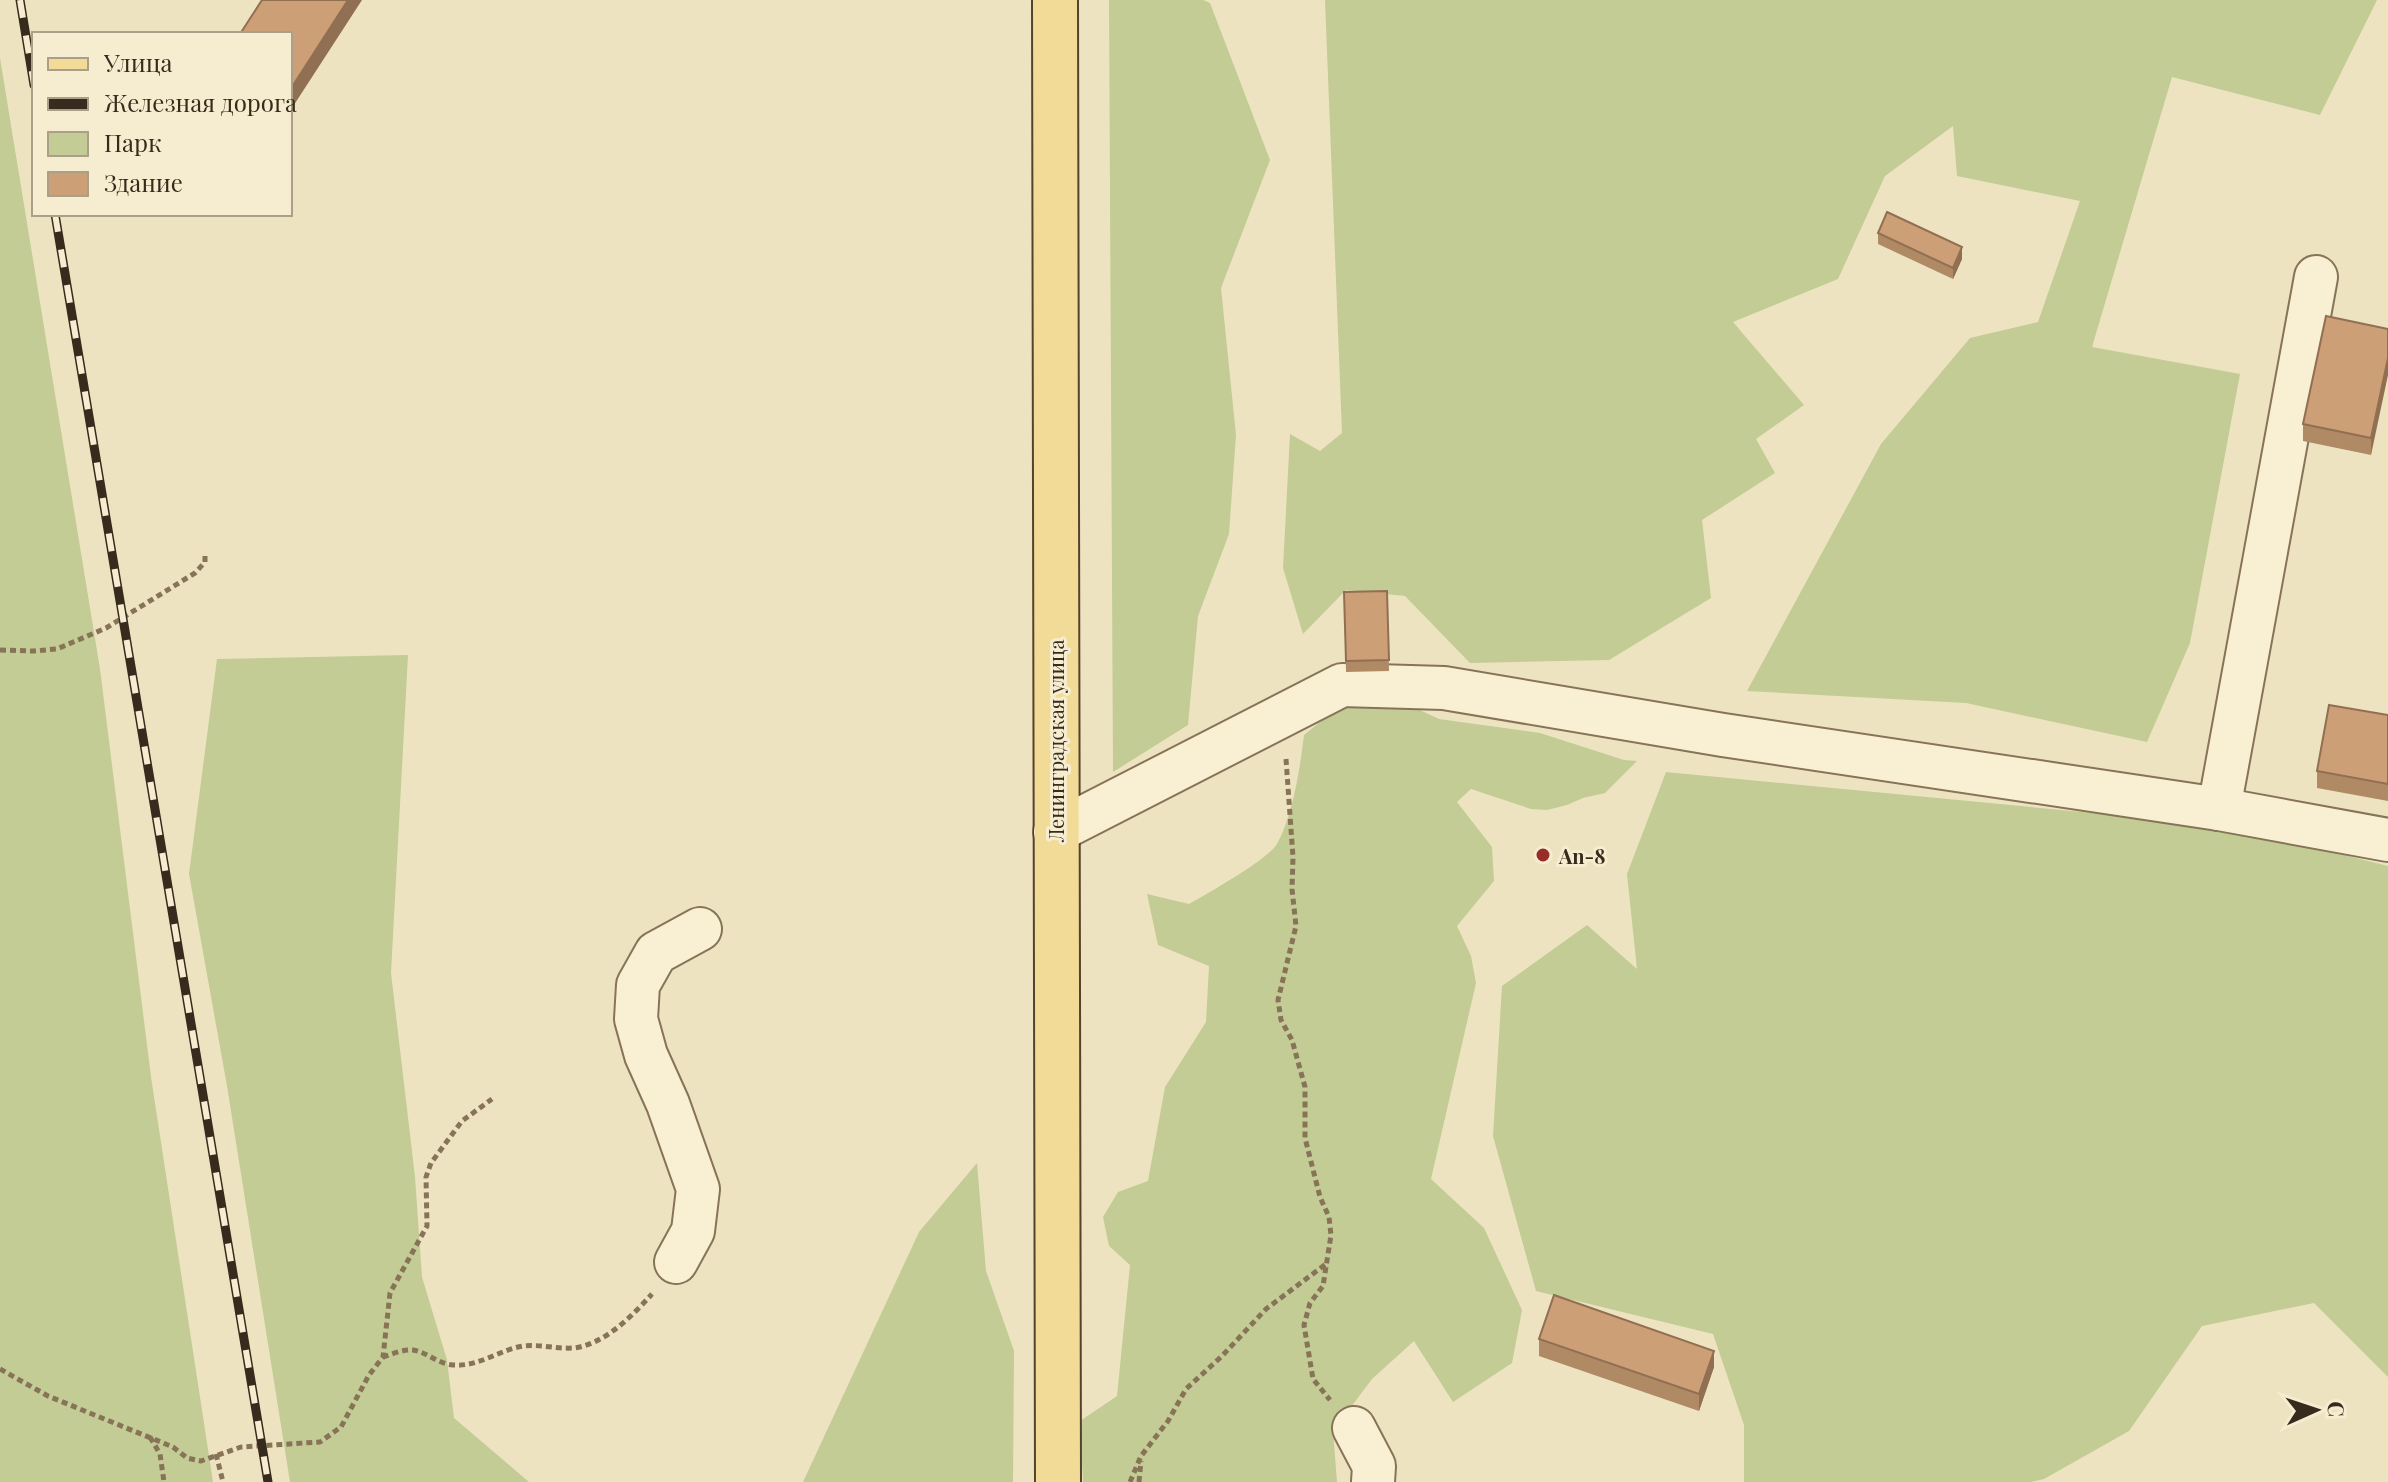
<svg xmlns="http://www.w3.org/2000/svg" width="2388" height="1482" font-family="'Playfair Display',serif">
	<style>
		.green { fill: #c2cc94 }
		.lines { fill: none; stroke-linecap: round; stroke-linejoin: round }
		.minor-casing { stroke: #877458; stroke-width: 46 }
		.major-casing { stroke: #55422d; stroke-width: 48 }
		.path { stroke: #877458; stroke-width: 5; stroke-dasharray: 6 4; stroke-linecap: butt }
		.minor { stroke: #f9f0d4; stroke-width: 42 }
		.major { stroke: #f2db97; stroke-width: 44 }
		.rail-casing { stroke: #372b1d; stroke-width: 9 }
		.rail { stroke: #f6edd0; stroke-width: 6; stroke-dasharray: 18; stroke-linecap: butt }
		.wall { fill: #b08965 }
		.shaded-wall { fill: #906f53 }
		.building { fill: #cd9f76; stroke: #906f53; stroke-width: 2 }
		.poi-dot { fill: #972d28; stroke: #f6edd0; stroke-width: 3 }
		.labels { text-anchor: middle; dominant-baseline: central; stroke-width: 6; stroke-linejoin: round; paint-order: stroke }
		.street-label { font-size: 20px; fill: #372b1d; stroke: #f6edd0 }
		.poi-label { font-size: 20px; font-weight: bold; fill: #372b1d; stroke: #f6edd0; text-anchor: start }
	</style>
	<rect width="100%" height="100%" fill="#eee3c0"/>
	<g class="green">
		<polygon points="1109,0 1203,0 1210,3 1270,160 1221,288 1236,435 1229,534 1198,616 1188,725 1113,772"/>
		<polygon points="1325,0 2377,0 2320,115 2172,77 2092,347 2240,374 2190,643 2147,742 1966,703 1747,691 1881,444 1970,338 2038,322 2080,201 1957,176 1953,126 1885,176 1838,279 1733,322 1804,405 1756,439 1775,473 1702,520 1711,598 1609,660 1470,663 1405,596 1346,590 1303,634 1283,568 1290,434 1320,451 1342,433"/>
		<polygon points="0,58 100,669 151,1077 213,1482 0,1482"/>
		<polygon points="408,655 391,973 415,1177 422,1277 447,1360 454,1418 529,1482 290,1482 227,1086 189,874 217,659"/>
		<path d="M1394,698l45,21 101,14 84,27 13,1 -32,32 -22,5 -16,7 -20,5 -16,-1 -60,-20 -14,13 35,45 2,34 -37,45 14,30 5,27 -45,196 53,49 38,82 -10,53 -59,39 -39,-61 -42,38 -39,52 4,51h-254l-3,-61 37,-25 13,-131 -21,-19 -6,-29 15,-25 30,-11 17,-94 41,-65 3,-56 -51,-21 -11,-51 42,10c19,-11 78,-44 88,-60 16,-29 23,-76 27,-109l31,-25z"/>
		<polygon points="1666,772 2228,826 2388,866 2388,1377 2314,1303 2202,1326 2129,1431 2044,1479 2031,1482 1744,1482 1744,1425 1713,1334 1536,1291 1493,1136 1502,986 1587,925 1637,969 1627,874"/>
		<polygon points="977,1163 986,1271 1014,1351 1013,1482 803,1482 919,1232"/>
	</g>
	<g class="lines">
		<g class="minor-casing">
			<g id="minor">
				<polyline points="2219,809 2316,277"/>
				<polyline points="1055,832 1342,685 1444,688 1723,735 2219,809 2388,840"/>
				<polyline points="676,1262 693,1231 698,1189 668,1104 646,1055 636,1019 638,985 656,953 700,929"/>
				<polyline points="1354,1428 1374,1466 1373,1482"/>
			</g>
		</g>
		<g class="major-casing">
			<polyline id="major" points="1055,0 1058,1482"/>
		</g>
		<g class="path">
			<polyline points="0,650 34,651 57,649 106,628 195,573 205,562 205,554"/>
			<polyline points="1286,759 1293,857 1292,889 1296,926 1278,1000 1281,1020 1292,1040 1305,1087 1305,1138 1320,1197 1329,1217 1331,1235 1323,1286 1310,1303 1304,1325 1313,1379 1330,1400"/>
			<path d="M383,1357c9,-3 21,-8 30,-7 14,2 25,14 40,15 26,2 46,-15 70,-19 17,-2 33,3 50,2 31,-3 59,-32 79,-54"/>
			<polyline points="0,1369 48,1396 173,1447 187,1458 201,1461 241,1447 320,1442 341,1427 369,1375 383,1357 390,1293 427,1226 426,1177 431,1163 462,1121 492,1099"/>
			<polyline points="150,1437 160,1454 164,1482"/>
			<polyline points="216,1454 223,1482"/>
			<polyline points="1130,1482 1141,1456 1168,1421 1186,1389 1222,1356 1266,1309 1326,1264"/>
			<polyline points="1139,1482 1141,1461"/>
		</g>
		<use href="#minor" class="minor"/>
		<use href="#major" class="major"/>
		<g class="rail-casing">
			<g id="rail">
				<polyline points="20,0 34,85"/>
				<polyline points="55,214 268,1482"/>
			</g>
		</g>
		<use href="#rail" class="rail"/>
	</g>
	<g class="wall">
		<polygon points="1878,233 1962,259 1953,279 1878,244"/>
		<polygon points="2388,329 2371,455 2303,441 2303,424"/>
		<polygon points="1387,591 1389,671 1346,672 1344,592"/>
		<polygon points="2388,715 2388,801 2317,788 2317,771"/>
		<polygon points="1539,1339 1714,1367 1699,1411 1539,1356"/>
	</g>
	<g class="shaded-wall">
		<polygon points="348,0 362,0 290,111 290,90"/>
		<polygon points="1962,247 1962,259 1953,279 1953,268"/>
		<polygon points="2388,358 2388,375 2371,455 2371,438"/>
		<polygon points="1714,1351 1714,1367 1699,1411 1699,1394"/>
	</g>
	<g class="building">
		<polygon points="262,0 348,0 290,90 290,34 240,34"/>
		<polygon points="1887,212 1962,247 1953,268 1878,233"/>
		<polygon points="2326,316 2388,329 2388,358 2371,438 2303,424"/>
		<polygon points="1387,591 1389,660 1346,661 1344,592"/>
		<polygon points="2329,705 2388,715 2388,784 2317,771"/>
		<polygon points="1554,1295 1714,1351 1699,1394 1539,1339"/>
	</g>
	<circle class="poi-dot" cx="1543" cy="855" r="8"/>
	<g class="labels">
		<g class="street-label">
			<text transform="translate(1055 741) rotate(-90)">Ленинградская улица</text>
		</g>
		<g class="poi-label">
			<text x="1559" y="855">An-8</text>
		</g>
	</g>
	<rect x="32" y="32" width="260" height="184" fill="#f6edd0" stroke="#aa9f88" stroke-width="2"/>
	<rect x="48" y="58" width="40" height="12" fill="#f2db97" stroke="#aa9f88" stroke-width="2"/>
	<text x="104" y="72" font-size="24" fill="#372b1d">Улица</text>
	<rect x="48" y="98" width="40" height="12" fill="#372b1d" stroke="#aa9f88" stroke-width="2"/>
	<text x="104" y="112" font-size="24" fill="#372b1d">Железная дорога</text>
	<rect x="48" y="132" width="40" height="24" fill="#c2cc94" stroke="#aa9f88" stroke-width="2"/>
	<text x="104" y="152" font-size="24" fill="#372b1d">Парк</text>
	<rect x="48" y="172" width="40" height="24" fill="#cd9f76" stroke="#aa9f88" stroke-width="2"/>
	<text x="104" y="192" font-size="24" fill="#372b1d">Здание</text>
	<g transform="translate(2316 1410) rotate(87)" stroke="#f6edd0" stroke-width="6" paint-order="stroke">
	<path d="M0-6L14 30L0 20L-14 30Z" fill="#372b1d"/>
	<text y="-12" font-size="22" font-weight="bold" text-anchor="middle" fill="#372b1d">С</text>
	</g>
</svg>
